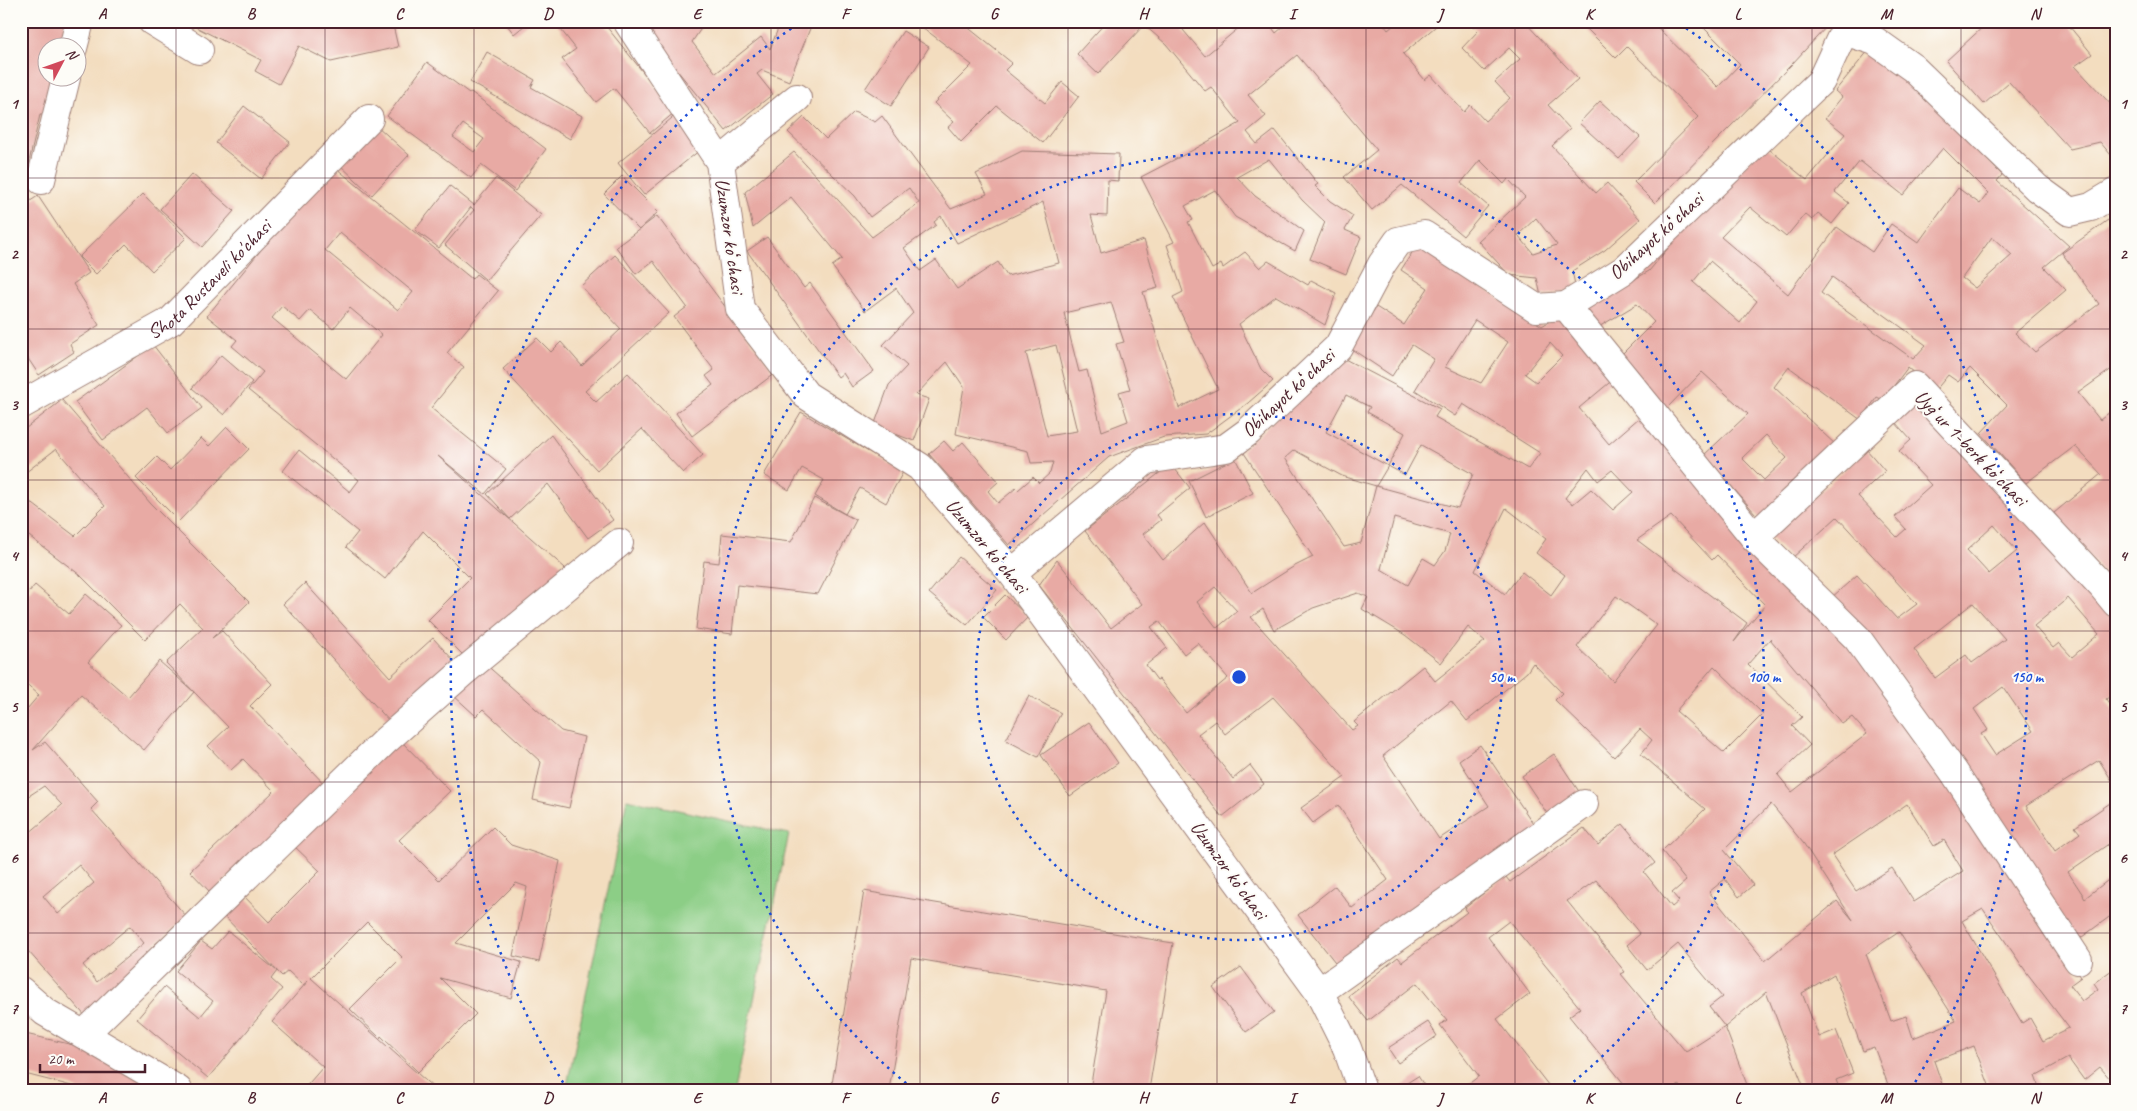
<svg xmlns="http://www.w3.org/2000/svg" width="2137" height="1111" font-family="Caveat,sans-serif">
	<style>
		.green { fill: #8cce86; stroke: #6b7658 }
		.building { fill: #e8aaa4; fill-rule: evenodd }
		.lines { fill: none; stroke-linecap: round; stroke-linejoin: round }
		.minor-casing { stroke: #9e7e75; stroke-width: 30 }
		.minor { stroke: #fff; stroke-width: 28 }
		.grid { fill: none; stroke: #4a1f2b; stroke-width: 1; stroke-opacity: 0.55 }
		.ring { fill: none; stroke: #1d4ed8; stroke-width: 2.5; stroke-dasharray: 2.5 5 }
		.labels { text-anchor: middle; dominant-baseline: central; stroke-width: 4; stroke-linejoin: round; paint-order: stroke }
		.street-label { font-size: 20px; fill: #4a1f2b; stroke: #fdfcf7 }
		.centre { fill: #1d4ed8; stroke: #fdfcf7; stroke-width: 2.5 }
		.ring-label { font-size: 15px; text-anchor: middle; font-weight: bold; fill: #1d4ed8; stroke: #fdfcf7; stroke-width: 4; stroke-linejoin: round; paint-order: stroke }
		.neatline { fill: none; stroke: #4a1f2b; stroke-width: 2 }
		.grid-label { font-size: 16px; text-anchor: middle; font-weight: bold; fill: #4a1f2b }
	</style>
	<rect width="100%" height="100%" fill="#fdfcf7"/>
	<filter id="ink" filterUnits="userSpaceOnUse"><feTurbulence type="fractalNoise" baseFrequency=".02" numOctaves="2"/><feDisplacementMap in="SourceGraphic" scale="10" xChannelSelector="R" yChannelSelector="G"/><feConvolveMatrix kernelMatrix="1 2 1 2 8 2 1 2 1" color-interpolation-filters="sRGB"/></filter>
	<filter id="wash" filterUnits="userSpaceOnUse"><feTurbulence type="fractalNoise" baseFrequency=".0096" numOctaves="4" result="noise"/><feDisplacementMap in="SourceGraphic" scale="20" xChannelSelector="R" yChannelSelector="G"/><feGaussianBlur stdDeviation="1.12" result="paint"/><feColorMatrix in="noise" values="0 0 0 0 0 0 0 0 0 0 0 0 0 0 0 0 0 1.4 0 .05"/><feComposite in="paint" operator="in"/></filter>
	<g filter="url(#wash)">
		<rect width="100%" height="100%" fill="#f3ddbf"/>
		<polygon class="green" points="627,799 789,834 735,1090 566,1090"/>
		<g id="blocks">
			<g class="building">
				<polygon points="21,21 66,21 59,48 48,48 48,78 52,78 43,115 40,115 26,174 21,172"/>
				<polygon points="184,21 392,21 398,47 331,62 299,46 279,84 255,71 261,60"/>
				<polygon points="504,21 530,21 514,34"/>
				<polygon points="554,21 602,21 675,112 650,133 614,88 596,102 562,59 576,49"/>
				<polygon points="647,21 706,21 692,42 716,73 761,37 770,49 781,21 813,21 789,81 762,70 757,74 773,94 726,131 643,28"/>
				<polygon points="920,21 960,21 1012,63 1005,70 1045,103 1062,82 1079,96 1043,143 997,106 961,142 948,127 954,122 934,103 972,65 918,24"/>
				<path d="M1107,21h86l-10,9 22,26 42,-35h20l9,12 14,-12h33l5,6 8,-6h45l7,9 11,-9h43l-39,33 22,26 6,-5 33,37 6,-7 15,16 25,-23 -15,-16 25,-23 -11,-11 -25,23 -22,-23 16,-17 -10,-10h56l54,58 -30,26 22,24 -18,17 44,47 11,-10 33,36 -35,31 -33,21 4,18 -35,7 -4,-18 -28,-3 -31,-34 47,-44 -17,-18 -4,5 -24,-24 -19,23 27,23 -25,30 -61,-51 -30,25 -28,-33 33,-27 -80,-95 -49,40 18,21 -19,16 10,12 18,-14 43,54 -3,2 15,15 23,15 -8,14 16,7 -15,37 -36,-15 15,-37 -23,-22 -33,-41 -32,18 18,19 49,35 -9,20 -60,-34 -20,-27 -30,16 8,14 -5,2 24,47 9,-5 2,4 22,-16 15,16 8,-7 40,24 3,-5 25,13 -11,32 -49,-29 -37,28 22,45 12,12 -25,22 -42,31 -42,3 -55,20 -100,88 -80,-91 15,-13 9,10 10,-9 35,40 -10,9 10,12 18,-15 2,2 15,-13 6,6 11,-10 3,-11 -22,1 -3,-12 -72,-17 8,-47 -17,-25 -31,33 13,4 -15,42 -40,-15 15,-41 18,-19 -24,-21 30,-32 -17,-25 -31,23 -33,-45 10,-7 -51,-62 -38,31 -8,-36 49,-40 78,85 47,-34 -10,-15 -39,29 -15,-21 -67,-64 16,-15 22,22 28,-27 21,10 7,-6 69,93 36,-15 -11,-20 46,-23 97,3 -1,27 -10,-1 -1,36 -16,-1 10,38 43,-13 14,48 -15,4 36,116 39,-19 -45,-92 10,-5 -16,-47 7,-3 -33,-65 54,-28 45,-26 -29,-36 -6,4 -39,-47 -22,-19 -46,49 -21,-20zM1043,202l16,61 -52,13 -9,-14 -41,27 -21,-29 -16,11 -16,-23 32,-23 -2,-3 7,-6 16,27zM1536,218l21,27 -24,8 -15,-18zM1111,302l13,40 -8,2 14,45 -11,3 9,29 -26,10 -15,-61 -8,2 -15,-59zM1056,345l21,86 -30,5 -21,-83z"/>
				<polygon points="1579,21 1651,21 1718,87 1740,64 1697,21 1829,21 1828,25 1792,64 1655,203 1634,182 1698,117 1627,47 1616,58"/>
				<polygon points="1897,21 1916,21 1910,30"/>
				<polygon points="1985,21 2065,21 2092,54 2075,66 2116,110 2116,153 2111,155 2100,142 2070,149 2009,82 1984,104 1946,61 1986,24"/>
				<polygon points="903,31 929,47 891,106 865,89"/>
				<path d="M1869,50l37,26 96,99 -5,6 72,65 -25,21 22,23 -51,43 20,19 64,-48 -37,-51 46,-33 8,11v135l-38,27 22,27 16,-13v181l-62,-75 47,-39 -26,-28 -49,37 -45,-50 26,-28 -37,-37 -12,14 -10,-7 -13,16 -27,-24 -25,33 -6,-3 -16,23 -72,-53 -15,20 63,59 -74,76 -59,-67 44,-41 -46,-42 -36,37 -46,-53 34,-34 -17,-18 -40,24 -16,-18 68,-39 46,-55 69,-71 43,35 38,-46 -20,-16 17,-21 -7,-6zM1943,148l45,45 -8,11 -22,-16 -40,55 -27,-19 -19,28 -35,-25 -49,67 -67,-57 29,-30 36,30 19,-23 7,6 6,-7 14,11 17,-21 -14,-11 25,-31 43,34zM1992,237l20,18 -37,33 -13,-10zM1710,261l47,40 -17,22 -47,-41zM1832,277l94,68 -13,14 -92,-66zM1766,435l21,23 -23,22 -22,-22z"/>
				<polygon points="487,52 535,80 531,87 582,116 570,139 470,82"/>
				<path d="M427,62l42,31 2,-1 75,57 -31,42 -34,-26 -10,13 -84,-62zM463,124l21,15 -10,13 -21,-15z"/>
				<polygon points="1600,101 1640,137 1619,159 1579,123"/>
				<polygon points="244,106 290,142 261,179 216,143"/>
				<polygon points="678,113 705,146 644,195 618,163"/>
				<polygon points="376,125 409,155 372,195 340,165"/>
				<path d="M331,164l141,115 4,-5 22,17 -51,62 17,14 -33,41 75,61 -21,25 -47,-38 127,112 -95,94 -42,-42 42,-42 -47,-47 -38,48 -39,-32 12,-15 -75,-61 16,-21 51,42 9,-12 -111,-90 15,-18 -31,-26 5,-6 -30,-24zM340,232l73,60 -15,18 -73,-60zM282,306l18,15 10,-11 23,19 17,-21 32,27 -36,44 -74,-61z"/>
				<polygon points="192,174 234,211 202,247 160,209"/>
				<polygon points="622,176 658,212 639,230 604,194"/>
				<polygon points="496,178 541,215 486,280 445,245 474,210 471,207 439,248 415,230 450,186 474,205"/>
				<polygon points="143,194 186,238 152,271 126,244 96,274 79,257"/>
				<polygon points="38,196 89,273 73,284 99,325 70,344 74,352 39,375 21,348 21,207"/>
				<polygon points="657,216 775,373 692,436 676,413 713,385 706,376 714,370 674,317 687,307 653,261 636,274 616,247"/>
				<polygon points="767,237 804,288 810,283 874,371 852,387 843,373 838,377 747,251"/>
				<path d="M1417,245l125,81 22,-14 51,66 -36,30 30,36 31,-27 234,253 207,307 -11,8 12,16 16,-12 -4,-6 22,-16v37l-4,2 4,5v75l-16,-19 -16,13 -16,-22 -33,18 5,14h-49l-17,-44 -40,15 10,29h-54l-16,-43 -11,4 -29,-77 -32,19 17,44 17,-7 17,43 -17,7 4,10h-35l-39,-98 -41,35 24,63h-68l-2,-5 -7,5h-43l-60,-74 11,-8 -71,-87 -21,16 42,57 -33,25 55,71h-83l-3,-4 13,-10 -39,-51 7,-5 -30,-37 -49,38 -20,-25 50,-39 4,5 65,-50 -2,-4 40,-32 5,6 74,-54 14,17 25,-21 32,39 -11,9 28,35 7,-6 -7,-8 14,-12 -24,-30 43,-42 -64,-55 11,-14 -12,-11 -26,28 -59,-57 7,-7 -29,-30 -6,9 -60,49 -16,-20 -68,55 56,83 50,-33 -30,-46 21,-15 59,87 -197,139 -44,-56 37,-29 17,22 36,-28 -50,-75 -25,18 -12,-15 44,-31 -72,-80 -48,37 -10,-13 -17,13 35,45 17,-14 14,19 -42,33 -183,-232 18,-25 54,68 31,-24 -57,-73 86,-67 19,24 -33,27 4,5 -18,14 20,26 42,-38 47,71 41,-26 20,-10 -71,-107 99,-93 99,52 -5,8 93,52 12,-16 -77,-49 -8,12 -40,-26 19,-31 -22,-14 -20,31 -42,-28 26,-41 28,18 24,-37 -27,-18zM1475,320l33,22 -27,41 -36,-16zM1550,343l12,13 -26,26 -11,-8zM1346,395l24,12 -3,5 38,21 -17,33 17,9 16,-30 52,29 -15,34 -82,-22 12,-20 -62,-34zM1294,450l48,26 34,10 -15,57 -17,4 -59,-89zM1588,468l10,13 14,-11 21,22 -20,18 -22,-21 -18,15 -8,-6zM1506,508l40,31 -10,14 29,22 -14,20 -29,-23 -17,22 -30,-23zM1671,516l41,44 5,-5 48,50 -31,37 13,-19 -110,-83zM1394,518l56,16 -5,17 -10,14 -12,-7 -15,27 -27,-16zM1215,587l22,24 -20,17 -20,-26zM1358,593l10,4 -6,12 43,26 36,28 27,-36 17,14 -50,40 -12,-15 -69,56 4,4 -6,4 -101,-113 12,-8 11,21 39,-22zM1616,596l41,29 -44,56 -36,-34zM1159,621l25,33 14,-11 30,35 -42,35 -27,-34 -2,1 -11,-15 21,-17 -16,-21zM1770,639l72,85 10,-7 15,17 -75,58 -14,-17 32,-30 -18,-19 10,-9 -54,-53zM1714,666l49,48 -39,39 -48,-42zM1771,804l33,40 49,76 -16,-19 -72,60 -56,-69 16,-13 14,18 14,-12 -29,-35zM1907,804l27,42 10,-6 19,31 -49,31 -22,-34 -36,23 -24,-36zM1596,880l44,54 -13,11 20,25 31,-26 44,53 -13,10 16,20 -39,25 -65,-78 4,-2 -58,-71zM1983,909l44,64 42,55 -26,13 -13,-23 -8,5 -60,-102zM1899,932l57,89 -43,17 -7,-22 -15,5 -25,-67z"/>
				<polygon points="615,255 669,313 585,391 596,402 628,373 703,455 683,473 642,429 597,470 503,369 537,338 551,352 561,342 582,366 621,329 581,286"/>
				<polygon points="153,345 202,408 168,433 147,407 103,440 75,402"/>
				<polygon points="221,355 252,382 224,415 192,388"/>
				<path d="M1919,398l197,220v75l-10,6 10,15v73l-17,-27 -73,46 29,45 25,-18 -5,-6 41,-28v51l-6,-7 -42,29 17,26 31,-24v38l-38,28 -247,-342 26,-23 40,44 20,-15 -80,-87 -46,42 -22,-23 98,-86 18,21 -27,25 39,41 9,-8 -11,-12 36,-32 -32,-34 12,-11 -17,-19zM1994,525l23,26 -28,23 -22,-24zM2068,598l31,36 -27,23 -13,-14 -6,5 -19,-22zM1973,603l32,36 -33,24 -6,-8 -31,23 -21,-29zM2003,687l30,44 -38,24 -14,-21 7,-4 -14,-21z"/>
				<polygon points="62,400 151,504 249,602 212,638 222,631 272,684 250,706 329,789 211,893 190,871 274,791 243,759 231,770 208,746 228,727 166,663 203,628 180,604 145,640 80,575 21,530 21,495 75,536 105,506 56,449 21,476 21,432"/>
				<polygon points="801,412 903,472 886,503 860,488 845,514 815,496 824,480 802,468 789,490 764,475"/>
				<polygon points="227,427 249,449 179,521 136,478 157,457 170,470 201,438 209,446"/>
				<polygon points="551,435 613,520 588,538 548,484 510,519 487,494"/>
				<polygon points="1235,458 1253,493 1206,517 1189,481"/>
				<polygon points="814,498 856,520 818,594 737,585 732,634 696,629 704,561 719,563 722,534 791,542"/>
				<polygon points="959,557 997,590 967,625 929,593"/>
				<polygon points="305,583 390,677 433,638 456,663 391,723 283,604"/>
				<path d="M35,585l34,29 17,-20 35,31 -33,37 40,35 31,-36 35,31 -50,58 -63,-55 -48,55 12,-8 53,60 -7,7 96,108 -34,29 6,8 -72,64 -66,-75v-72l6,-6 -6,5v-30l41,-35 -18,-19 -23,15v-85l18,-21 -18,-16v-78zM79,865l15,18 -36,31 -15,-18zM130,926l14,17 -47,39 -14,-17z"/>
				<polygon points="1005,595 1028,617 1006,640 983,617"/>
				<polygon points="483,662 561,731 584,737 569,808 533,800 541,762 483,709 476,716 453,695"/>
				<polygon points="1029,696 1061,713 1038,757 1006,740"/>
				<polygon points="1089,722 1118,763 1070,796 1041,755"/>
				<polygon points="399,739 450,791 399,840 439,880 493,827 511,845 560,861 539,962 513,956 527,887 516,883 456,943 521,962 511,998 440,978 476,1014 418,1072 381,1036 380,1038 350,1009 402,957 367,922 311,978 436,1090 303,1090 323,1067 272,1022 308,981 303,985 288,971 282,976 221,913 241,893 269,922 320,871 292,844"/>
				<polygon points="1554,754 1582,796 1550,818 1522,776"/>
				<polygon points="864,891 1173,943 1149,1090 1090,1090 1106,991 911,958 889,1090 831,1090"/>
				<polygon points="228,931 277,971 271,979 282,989 208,1078 137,1019 164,987 200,1017 213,1001 176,971 201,941 212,949"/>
				<polygon points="1241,967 1274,1012 1246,1032 1213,987"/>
				<polygon points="1428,1022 1437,1036 1398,1063 1388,1048"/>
				<polygon points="21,1033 91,1049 155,1090 78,1090 72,1086 21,1073"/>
				<polygon points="1418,1076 1427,1090 1396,1090"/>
			</g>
		</g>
	</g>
	<g filter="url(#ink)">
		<use href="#blocks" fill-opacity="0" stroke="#9e7e75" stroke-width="1"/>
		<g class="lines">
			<g class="minor-casing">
				<g id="minor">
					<polyline points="152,21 199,50"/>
					<polyline points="627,21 720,162 740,309 806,395 920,467 1012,573 1319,992 1347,1048 1362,1090"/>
					<polyline points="73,48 80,21"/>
					<polyline points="720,162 797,98"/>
					<polyline points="41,180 66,78"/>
					<polyline points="1566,306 1754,537 1857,638 1954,772 2078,960"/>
					<path id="s1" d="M21,405l150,-84 198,-202"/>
					<polyline points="1754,537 1915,386 2102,586 2116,603"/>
					<polyline points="1012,573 1146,460 1226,448 1248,432 1338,347 1382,264 1398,241 1424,235 1536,308 1566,306 1624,270 1821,81 1844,31 1875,41 1913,68 2037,188 2070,212 2091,207 2116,192"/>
					<polyline points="21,991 45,1012 178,1090"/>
					<polyline points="1319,992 1584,804"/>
					<polyline points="84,1034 385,741 462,673 619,543"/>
				</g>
			</g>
			<use href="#minor" class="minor"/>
		</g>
	</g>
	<path class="grid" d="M176,21v1069M325,21v1069M474,21v1069M622,21v1069M771,21v1069M920,21v1069M1068,21v1069M1217,21v1069M1366,21v1069M1515,21v1069M1663,21v1069M1812,21v1069M1961,21v1069M21,178h2095M21,329h2095M21,480h2095M21,631h2095M21,782h2095M21,933h2095"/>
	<g class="ring">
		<circle cx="1239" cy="677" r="263"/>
		<path d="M912 1088A525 525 0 1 1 1566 1088"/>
		<path d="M567 1089A788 788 0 0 1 798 24M1680 24A788 788 0 0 1 1911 1089"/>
	</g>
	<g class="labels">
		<g class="street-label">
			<text transform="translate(730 236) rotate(82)">Uzumzor koʻchasi</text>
			<text transform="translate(1656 236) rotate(-42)">Obihayot koʻchasi</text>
			<text stroke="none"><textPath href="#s1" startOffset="228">Shota Rustaveli ko'chasi</textPath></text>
			<text transform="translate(1288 393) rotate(-43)">Obihayot koʻchasi</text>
			<text transform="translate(1971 448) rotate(46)">Uygʻur 1-berk koʻchasi</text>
			<text transform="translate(987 546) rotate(50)">Uzumzor koʻchasi</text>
			<text transform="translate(1229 870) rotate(54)">Uzumzor koʻchasi</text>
		</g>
	</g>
	<circle cx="1239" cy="677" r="8" class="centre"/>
	<g class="ring-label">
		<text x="1502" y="682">50 m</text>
		<text x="1764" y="682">100 m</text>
		<text x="2027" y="682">150 m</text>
	</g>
	<rect width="2137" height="1111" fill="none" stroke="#fdfcf7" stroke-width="55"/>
	<g transform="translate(62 62) rotate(49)"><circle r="24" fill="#fdfcf7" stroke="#b5a4a5"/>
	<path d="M0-4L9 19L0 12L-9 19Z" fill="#d1495b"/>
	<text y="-8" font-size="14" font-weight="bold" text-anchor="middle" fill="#4a1f2b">N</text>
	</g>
	<path d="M40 1064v8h105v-8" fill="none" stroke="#4a1f2b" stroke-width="2.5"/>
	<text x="48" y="1064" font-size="15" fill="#4a1f2b" stroke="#fdfcf7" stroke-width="4" paint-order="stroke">20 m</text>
	<rect x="28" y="28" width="2082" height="1056" class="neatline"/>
	<g class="grid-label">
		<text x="102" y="19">A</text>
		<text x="251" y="19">B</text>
		<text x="399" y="19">C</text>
		<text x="548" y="19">D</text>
		<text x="697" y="19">E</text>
		<text x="845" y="19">F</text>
		<text x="994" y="19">G</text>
		<text x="1143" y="19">H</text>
		<text x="1292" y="19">I</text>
		<text x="1440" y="19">J</text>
		<text x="1589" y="19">K</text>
		<text x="1738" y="19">L</text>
		<text x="1886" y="19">M</text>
		<text x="2035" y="19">N</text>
		<text x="14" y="109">1</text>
		<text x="2123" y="109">1</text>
		<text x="14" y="259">2</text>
		<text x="2123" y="259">2</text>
		<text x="14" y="410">3</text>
		<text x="2123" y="410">3</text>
		<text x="14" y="561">4</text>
		<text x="2123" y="561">4</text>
		<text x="14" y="712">5</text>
		<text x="2123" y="712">5</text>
		<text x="14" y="863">6</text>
		<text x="2123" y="863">6</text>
		<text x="14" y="1014">7</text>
		<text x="2123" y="1014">7</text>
		<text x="102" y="1103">A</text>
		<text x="251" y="1103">B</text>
		<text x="399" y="1103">C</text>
		<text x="548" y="1103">D</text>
		<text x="697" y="1103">E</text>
		<text x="845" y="1103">F</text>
		<text x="994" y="1103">G</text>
		<text x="1143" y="1103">H</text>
		<text x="1292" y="1103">I</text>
		<text x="1440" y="1103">J</text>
		<text x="1589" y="1103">K</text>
		<text x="1738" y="1103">L</text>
		<text x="1886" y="1103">M</text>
		<text x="2035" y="1103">N</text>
	</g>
</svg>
